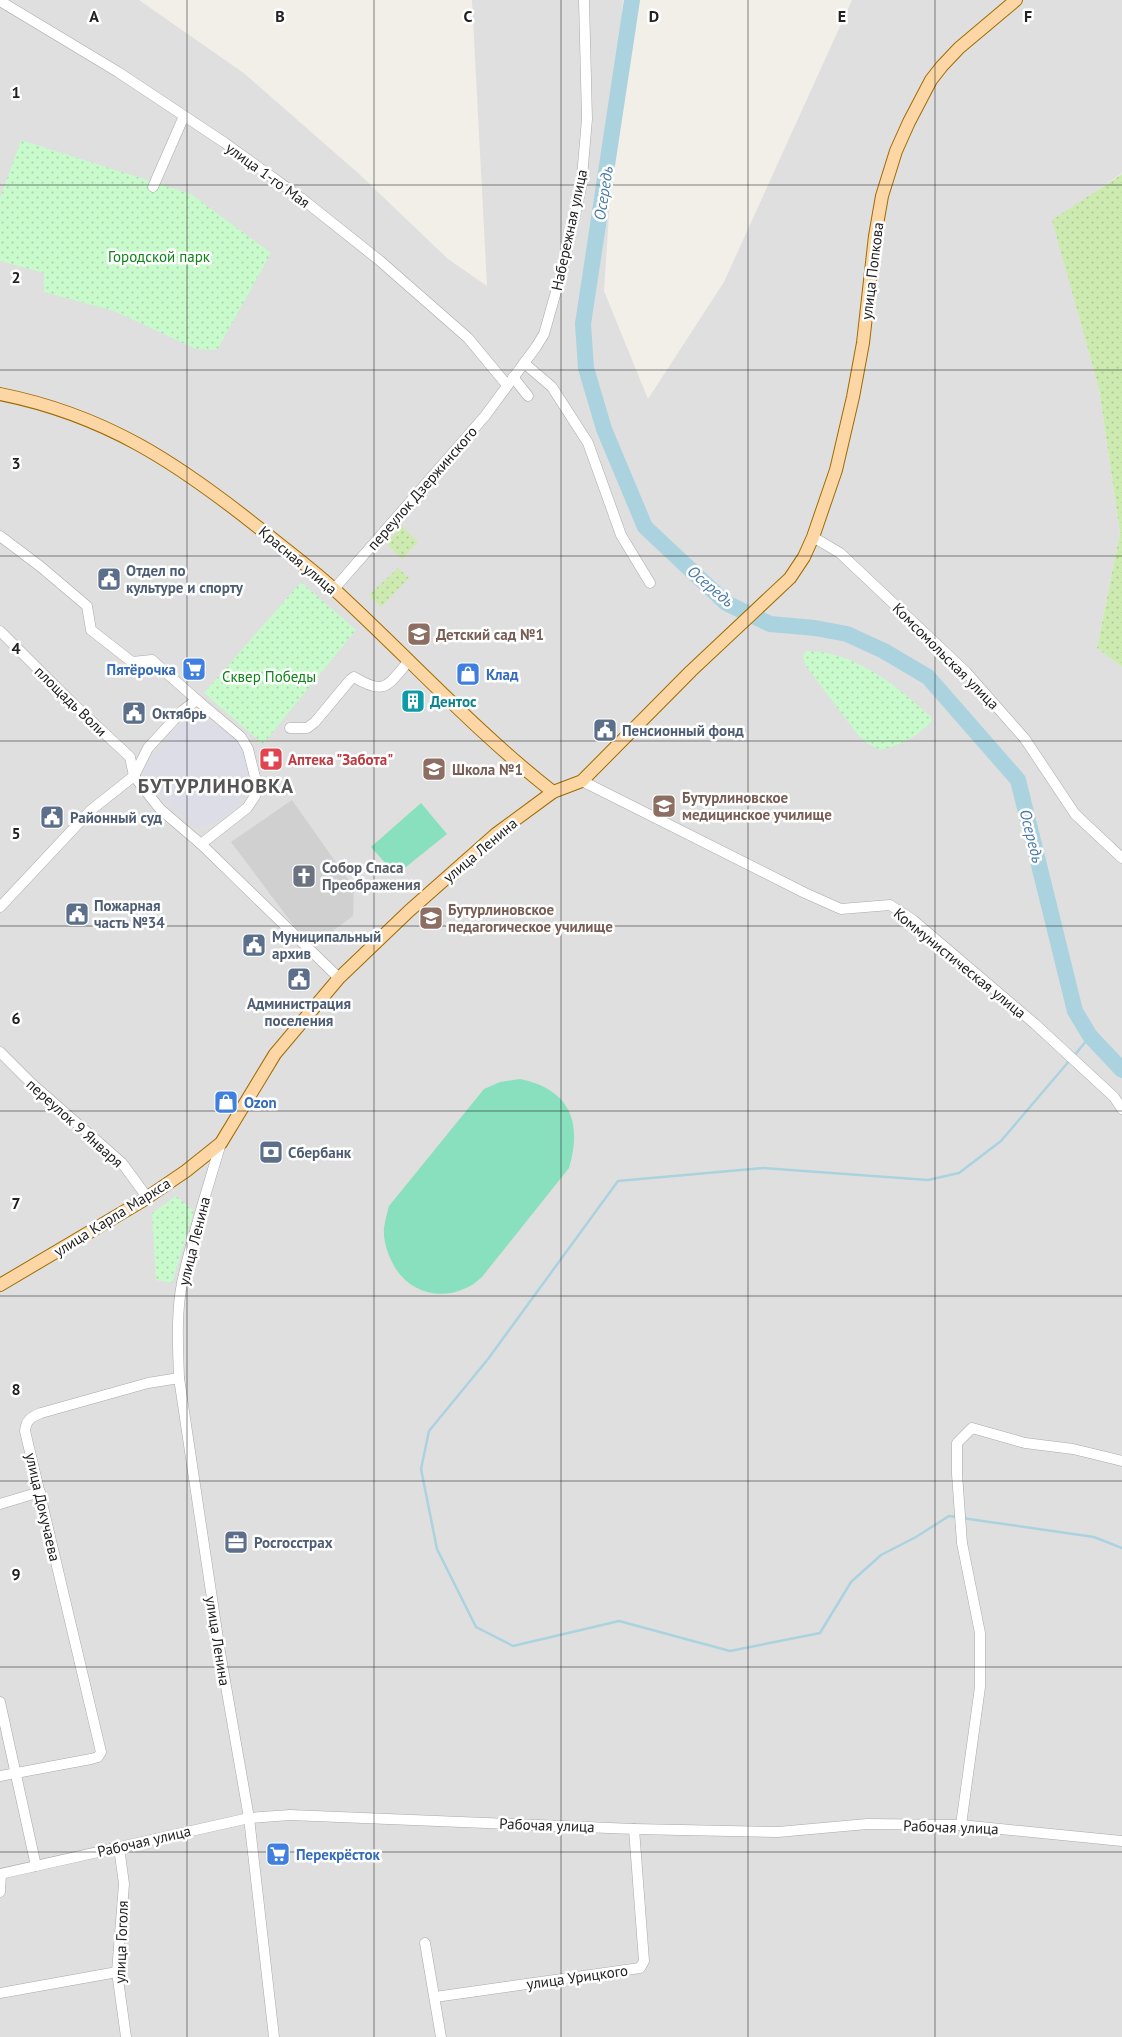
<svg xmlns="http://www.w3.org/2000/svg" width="1122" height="2037" font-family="'PT Sans',sans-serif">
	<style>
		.residential { fill: #e0dfdf }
		.religious { fill: #d0d0d0 }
		.grass { fill: url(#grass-dots) }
		.park { fill: url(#park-dots) }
		.pitch { fill: #88e0be }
		.plaza { fill: #dddde8 }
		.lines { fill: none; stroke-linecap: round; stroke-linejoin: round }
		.stream { stroke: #aad3df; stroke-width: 2.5 }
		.river { stroke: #aad3df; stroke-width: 16 }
		.minor-casing { stroke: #a9a9a9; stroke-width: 11 }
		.major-casing { stroke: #a06b00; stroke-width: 14 }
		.minor { stroke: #fff; stroke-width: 10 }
		.major { stroke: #fcd6a4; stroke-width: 12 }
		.grid { fill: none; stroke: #222; stroke-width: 1; stroke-opacity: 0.55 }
		.labels { text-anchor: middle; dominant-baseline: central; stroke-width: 5; stroke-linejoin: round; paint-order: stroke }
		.street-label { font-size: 15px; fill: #222; stroke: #fff }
		.park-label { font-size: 15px; fill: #0c8416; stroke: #fff }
		.service-label { font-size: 15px; font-weight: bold; fill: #4e5e75; stroke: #fff; text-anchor: start }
		.education-label { font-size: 15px; font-weight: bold; fill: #785e54; stroke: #fff; text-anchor: start }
		.shop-label { font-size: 15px; font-weight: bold; fill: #366cbe; stroke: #fff; text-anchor: start }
		.culture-label { font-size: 15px; font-weight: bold; fill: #0d838f; stroke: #fff; text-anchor: start }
		.health-label { font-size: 15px; font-weight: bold; fill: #be3a42; stroke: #fff; text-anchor: start }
		.worship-label { font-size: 15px; font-weight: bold; fill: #5b616d; stroke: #fff; text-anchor: start }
		.water-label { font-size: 16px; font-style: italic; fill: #4a7aab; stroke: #fff }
		.district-label { font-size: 20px; font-weight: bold; letter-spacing: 1px; fill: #555; stroke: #fff }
		.grid-label { font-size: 16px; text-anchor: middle; font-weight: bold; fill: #222; stroke: #fff; stroke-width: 5; stroke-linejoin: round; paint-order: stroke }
	</style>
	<defs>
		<pattern id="grass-dots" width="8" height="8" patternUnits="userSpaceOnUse" patternTransform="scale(1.25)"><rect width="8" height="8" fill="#cdebb0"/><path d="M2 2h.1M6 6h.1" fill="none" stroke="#b0c997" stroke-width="1.8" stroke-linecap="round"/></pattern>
		<pattern id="park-dots" width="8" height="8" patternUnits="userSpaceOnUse" patternTransform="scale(1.25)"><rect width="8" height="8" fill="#c8facc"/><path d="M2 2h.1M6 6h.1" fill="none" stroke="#acd6af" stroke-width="1.8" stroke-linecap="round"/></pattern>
	</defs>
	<rect width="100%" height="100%" fill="#f2efe9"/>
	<polygon class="residential" points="0,0 139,0 245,74 358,173 448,259 487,286 472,0 623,0 604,291 648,399 724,282 852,0 1122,0 1122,173 1053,221 1099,389 1120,533 1097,648 1122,667 1122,2037 0,2037"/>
	<polygon class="religious" points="292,800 354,888 353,916 326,936 297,930 231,842"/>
	<g class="grass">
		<polygon points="1122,174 1122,667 1097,648 1120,533 1099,389 1052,220"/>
		<polygon points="402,526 418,542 402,559 386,543"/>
		<polygon points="398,568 409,578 381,607 369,595"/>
	</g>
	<g class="park">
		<polygon points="21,140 191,194 271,253 217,350 196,349 114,311 44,292 44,273 0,261 0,198"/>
		<polygon points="301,582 356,630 263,744 204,693"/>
		<path d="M806,651c49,0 91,35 125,66l1,4c-16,16 -30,24 -52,29l-13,-7 -9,-8 -52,-69 -3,-9z"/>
		<polygon points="176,1196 194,1211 172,1283 156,1280 152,1213"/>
	</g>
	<g class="pitch">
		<polygon points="421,803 447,834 396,875 371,847"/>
		<path d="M520,1079c49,10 63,42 49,89l-87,109c-5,4 -10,9 -16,11 -29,14 -61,2 -74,-26 -5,-10 -9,-23 -8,-34 1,-7 3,-15 5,-22l95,-117 16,-7z"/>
	</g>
	<polygon class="plaza" points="184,721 206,721 227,730 242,747 249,769 246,791 234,810 216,823 194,827 143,778 144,765"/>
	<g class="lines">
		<g class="stream">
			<polyline points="1074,1056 1090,1036"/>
			<polyline points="957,1517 949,1516 916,1537 881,1555 851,1582 820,1633 730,1651 619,1621 513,1646 476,1627 437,1549 421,1469 429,1431 488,1359 618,1181 763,1168 928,1180 959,1173 1001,1141 1070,1060"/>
			<polyline points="962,1518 1094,1537 1122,1548"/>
		</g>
		<polyline class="river" points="632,0 583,324 586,368 604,429 645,527 726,603 770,624 815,628 847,634 884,651 928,677 1018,780 1075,1011 1090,1036 1122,1070"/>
		<g class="minor-casing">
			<g id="minor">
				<polyline points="0,1 118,72 225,143 301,198 379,260 468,338 507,385"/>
				<polyline points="153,187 184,116"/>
				<polyline points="524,363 552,387 588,443 621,535 650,583"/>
				<polyline points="513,377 528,396"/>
				<polyline points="0,536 41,567 87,606 91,630 132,662 152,660 197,700"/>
				<polyline points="813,537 840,553 966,672 1025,739 1075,814 1122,858"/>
				<polyline points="334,589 485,416 536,347 544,334 563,267 581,188 587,119 584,0"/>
				<polyline points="0,631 73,704 130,757 134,776 160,809 201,844 339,978"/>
				<path d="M290,728h17l8,-6 35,-42 4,-3c31,19 33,9 54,-15"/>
				<polyline points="582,781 805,893 841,909 890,905 913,920 1035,1024 1114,1097 1122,1109"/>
				<polyline points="0,907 91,810 134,776 148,748 182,711 197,700 241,737 248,749 255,777 255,796 247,808 201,844"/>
				<polyline points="0,1052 31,1083 122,1163 147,1197"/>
				<path d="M221,1143c-14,47 -29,93 -39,140 -6,31 -4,64 -3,95l41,274 29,166 25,219"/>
				<polyline points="0,1504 40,1492"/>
				<polyline points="0,1702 36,1866"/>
				<path d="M0,1776l91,-17 7,-2 3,-5 -76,-321c1,-11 6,-14 16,-18l107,-30 31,-5"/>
				<polyline points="961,1825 980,1687 980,1633 962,1543 957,1474 957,1443 972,1428 1025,1443 1073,1449 1122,1461"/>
				<polyline points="119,1847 124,1884 117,1972 126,2037"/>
				<polyline points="0,1874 249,1818 290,1815 634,1829 778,1832 867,1824 961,1825 1122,1841"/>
				<polyline points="0,1892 1,1874"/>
				<polyline points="425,1943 441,2037"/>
				<polyline points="0,1993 117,1972"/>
				<polyline points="435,1997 640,1968 644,1961 634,1829"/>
			</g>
		</g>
		<g class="major-casing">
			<g id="major">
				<path d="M0,394c105,21 176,68 259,134 25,20 52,40 76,62 73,67 140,141 218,202"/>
				<polyline points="0,1285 142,1201 186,1171 221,1143 275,1054 339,978 409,911 496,834 553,792 582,781 691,671 790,578 804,557 813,537 836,470 853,397 863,343 875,236 882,196 896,151 909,122 931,80 942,66 959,48 1016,0"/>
			</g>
		</g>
		<use href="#minor" class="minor"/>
		<use href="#major" class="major"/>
	</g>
	<path class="grid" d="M187,0v2037M374,0v2037M561,0v2037M748,0v2037M935,0v2037M0,185h1122M0,370h1122M0,556h1122M0,741h1122M0,926h1122M0,1111h1122M0,1296h1122M0,1481h1122M0,1667h1122M0,1852h1122"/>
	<defs>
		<g id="civic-square" transform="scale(1.25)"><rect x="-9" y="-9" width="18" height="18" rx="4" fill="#5c6f8a" stroke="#fff"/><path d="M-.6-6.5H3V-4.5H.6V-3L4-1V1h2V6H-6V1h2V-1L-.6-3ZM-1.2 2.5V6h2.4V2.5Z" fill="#fff"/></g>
		<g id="school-square" transform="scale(1.25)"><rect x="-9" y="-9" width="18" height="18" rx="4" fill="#8d6e63" stroke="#fff"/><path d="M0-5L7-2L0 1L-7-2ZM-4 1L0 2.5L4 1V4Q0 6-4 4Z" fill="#fff"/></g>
		<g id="supermarket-square" transform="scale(1.25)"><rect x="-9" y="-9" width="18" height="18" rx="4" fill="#3f7fe0" stroke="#fff"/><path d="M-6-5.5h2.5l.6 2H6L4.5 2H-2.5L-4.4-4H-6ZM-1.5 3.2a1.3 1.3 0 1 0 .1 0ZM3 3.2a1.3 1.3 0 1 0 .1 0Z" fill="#fff"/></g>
		<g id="shop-square" transform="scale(1.25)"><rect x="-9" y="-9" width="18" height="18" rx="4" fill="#3f7fe0" stroke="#fff"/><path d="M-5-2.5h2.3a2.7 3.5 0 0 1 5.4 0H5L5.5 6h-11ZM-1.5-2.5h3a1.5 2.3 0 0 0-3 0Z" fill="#fff"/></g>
		<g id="building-square" transform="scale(1.25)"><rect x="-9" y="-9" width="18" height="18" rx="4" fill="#0f9aa8" stroke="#fff"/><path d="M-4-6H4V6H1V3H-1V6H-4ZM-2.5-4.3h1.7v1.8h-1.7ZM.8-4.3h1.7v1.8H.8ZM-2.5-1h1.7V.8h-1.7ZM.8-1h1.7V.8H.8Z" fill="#fff"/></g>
		<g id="pharmacy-square" transform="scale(1.25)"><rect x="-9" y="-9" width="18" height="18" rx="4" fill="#e0444e" stroke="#fff"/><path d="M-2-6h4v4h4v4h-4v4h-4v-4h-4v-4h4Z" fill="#fff"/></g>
		<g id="university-square" transform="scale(1.25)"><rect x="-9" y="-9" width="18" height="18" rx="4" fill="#8d6e63" stroke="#fff"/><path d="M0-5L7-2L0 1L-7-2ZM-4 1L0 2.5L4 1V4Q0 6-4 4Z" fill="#fff"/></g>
		<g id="church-square" transform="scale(1.25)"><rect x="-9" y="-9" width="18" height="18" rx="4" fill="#6b7280" stroke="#fff"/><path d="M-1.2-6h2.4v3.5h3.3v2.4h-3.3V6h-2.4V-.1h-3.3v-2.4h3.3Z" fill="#fff"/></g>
		<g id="bank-square" transform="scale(1.25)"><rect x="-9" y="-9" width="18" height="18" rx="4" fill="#5c6f8a" stroke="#fff"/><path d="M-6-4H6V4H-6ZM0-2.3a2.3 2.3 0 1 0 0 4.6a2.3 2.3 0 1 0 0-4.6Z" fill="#fff"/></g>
		<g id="office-square" transform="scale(1.25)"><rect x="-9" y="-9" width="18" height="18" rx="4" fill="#5c6f8a" stroke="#fff"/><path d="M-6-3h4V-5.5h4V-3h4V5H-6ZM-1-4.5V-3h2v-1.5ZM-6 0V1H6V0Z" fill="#fff"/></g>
	</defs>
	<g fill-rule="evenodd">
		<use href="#civic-square" x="109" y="579"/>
		<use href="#school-square" x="419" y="634"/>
		<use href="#supermarket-square" x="194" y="669"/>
		<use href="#shop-square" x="468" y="674"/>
		<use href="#building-square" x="413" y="701"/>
		<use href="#civic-square" x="134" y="713"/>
		<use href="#civic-square" x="605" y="730"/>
		<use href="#pharmacy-square" x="271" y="759"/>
		<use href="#school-square" x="434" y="769"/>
		<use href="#university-square" x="664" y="806"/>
		<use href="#civic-square" x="52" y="817"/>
		<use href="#church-square" x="304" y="876"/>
		<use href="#civic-square" x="77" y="914"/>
		<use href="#university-square" x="431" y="918"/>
		<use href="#civic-square" x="254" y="945"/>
		<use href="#civic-square" x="299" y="979"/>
		<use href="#shop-square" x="226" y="1102"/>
		<use href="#bank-square" x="271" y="1152"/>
		<use href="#office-square" x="236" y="1542"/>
		<use href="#supermarket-square" x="278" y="1854"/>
	</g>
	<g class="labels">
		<g class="street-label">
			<text transform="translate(268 175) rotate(36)">улица 1-го Мая</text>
			<text transform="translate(569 230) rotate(-78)">Набережная улица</text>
			<text transform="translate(872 271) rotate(-83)">улица Попкова</text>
			<text transform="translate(422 488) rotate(-49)">переулок Дзержинского</text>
			<text transform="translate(298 560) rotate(40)">Красная улица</text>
			<text transform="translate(946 656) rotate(45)">Комсомольская улица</text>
			<text transform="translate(71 701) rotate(44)">площадь Воли</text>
			<text transform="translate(480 850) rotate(-40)">улица Ленина</text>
			<text transform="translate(960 963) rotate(39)">Коммунистическая улица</text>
			<text transform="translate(75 1123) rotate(42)">переулок 9 Января</text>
			<text transform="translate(112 1217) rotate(-32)">улица Карла Маркса</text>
			<text transform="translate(194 1241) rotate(-76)">улица Ленина</text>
			<text transform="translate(43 1507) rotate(77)">улица Докучаева</text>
			<text transform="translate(218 1641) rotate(81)">улица Ленина</text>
			<text transform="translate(547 1825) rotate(2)">Рабочая улица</text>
			<text transform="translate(951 1827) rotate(2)">Рабочая улица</text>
			<text transform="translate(144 1841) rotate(-13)">Рабочая улица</text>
			<text transform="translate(121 1942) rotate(-88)">улица Гоголя</text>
			<text transform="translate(577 1977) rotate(-8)">улица Урицкого</text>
		</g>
		<g class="park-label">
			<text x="159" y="256">Городской парк</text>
			<text x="269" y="676">Сквер Победы</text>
		</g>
		<g class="service-label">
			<text x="126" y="570">Отдел по<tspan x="126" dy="17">культуре и спорту</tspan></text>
			<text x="152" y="713">Октябрь</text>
			<text x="622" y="730">Пенсионный фонд</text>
			<text x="70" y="817">Районный суд</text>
			<text x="94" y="905">Пожарная<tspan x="94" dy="17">часть №34</tspan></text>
			<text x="272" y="936">Муниципальный<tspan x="272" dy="17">архив</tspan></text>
			<text x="299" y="1003" text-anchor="middle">Администрация<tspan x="299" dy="17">поселения</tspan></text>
			<text x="288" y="1152">Сбербанк</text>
			<text x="254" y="1542">Росгосстрах</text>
		</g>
		<g class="education-label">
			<text x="436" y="634">Детский сад №1</text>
			<text x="452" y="769">Школа №1</text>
			<text x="682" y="797">Бутурлиновское<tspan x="682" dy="17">медицинское училище</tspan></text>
			<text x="448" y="909">Бутурлиновское<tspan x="448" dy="17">педагогическое училище</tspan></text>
		</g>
		<g class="shop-label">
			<text x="176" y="669" text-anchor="end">Пятёрочка</text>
			<text x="486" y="674">Клад</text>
			<text x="244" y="1102">Ozon</text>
			<text x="296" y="1854">Перекрёсток</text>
		</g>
		<g class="culture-label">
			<text x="430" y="701">Дентос</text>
		</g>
		<g class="health-label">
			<text x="288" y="759">Аптека "Забота"</text>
		</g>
		<g class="worship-label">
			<text x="322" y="867">Собор Спаса<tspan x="322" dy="17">Преображения</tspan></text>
		</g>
		<g class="water-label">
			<text transform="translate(603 193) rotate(-81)">Осередь</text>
			<text transform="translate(711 586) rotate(40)">Осередь</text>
			<text transform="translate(1032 836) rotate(76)">Осередь</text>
		</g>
		<g class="district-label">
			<text x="216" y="786">БУТУРЛИНОВКА</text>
		</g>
	</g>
	<g class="grid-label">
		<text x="94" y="22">A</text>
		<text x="280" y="22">B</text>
		<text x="468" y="22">C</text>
		<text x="654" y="22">D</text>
		<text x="842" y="22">E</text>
		<text x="1028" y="22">F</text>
		<text x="16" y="98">1</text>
		<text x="16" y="283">2</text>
		<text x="16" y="469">3</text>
		<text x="16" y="654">4</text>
		<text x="16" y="839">5</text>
		<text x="16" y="1024">6</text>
		<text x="16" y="1209">7</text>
		<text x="16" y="1395">8</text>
		<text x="16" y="1580">9</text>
	</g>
</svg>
